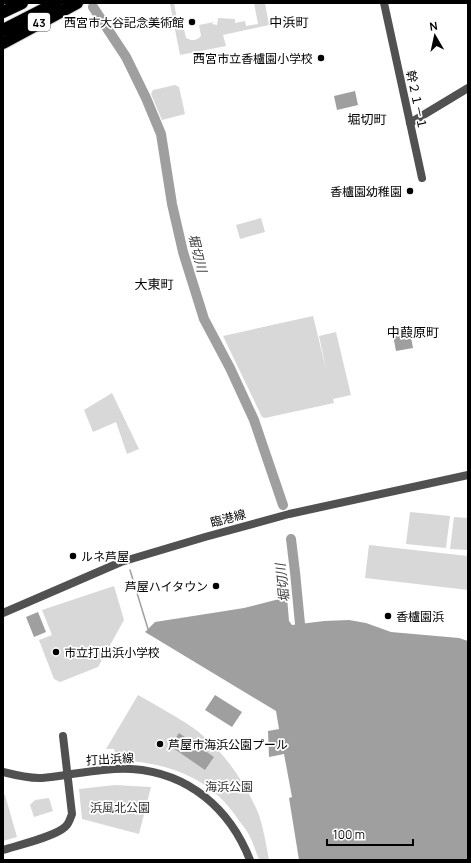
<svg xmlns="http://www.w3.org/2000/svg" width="471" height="863" font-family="Manrope,'Noto Sans JP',sans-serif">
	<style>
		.green { fill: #d8d8d8 }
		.water { fill: #9f9f9f }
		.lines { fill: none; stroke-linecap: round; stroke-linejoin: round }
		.stream { stroke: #9f9f9f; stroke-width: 1.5 }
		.river { stroke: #9f9f9f; stroke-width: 10 }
		.highway-casing { stroke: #dbdbdb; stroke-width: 14 }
		.minor { stroke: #515151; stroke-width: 8 }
		.highway { stroke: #000; stroke-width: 12 }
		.poi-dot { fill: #000; stroke: #fff; stroke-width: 1.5 }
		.labels { text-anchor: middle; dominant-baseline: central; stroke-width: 3.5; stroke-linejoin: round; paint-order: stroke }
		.shield { fill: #fff; stroke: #4c4c4c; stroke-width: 1 }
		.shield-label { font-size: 11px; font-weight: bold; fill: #000 }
		.poi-label { font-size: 12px; fill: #000; stroke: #fff; text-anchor: end }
		.street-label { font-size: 12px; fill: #000; stroke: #fff }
		.park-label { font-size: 12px; fill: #2f2f2f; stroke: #fff }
		.neighbourhood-label { font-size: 13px; fill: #000; stroke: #fff }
		.water-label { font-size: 13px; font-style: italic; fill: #404040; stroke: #fff }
	</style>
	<rect width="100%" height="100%" fill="#fff"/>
	<g class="green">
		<path d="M174,3l5,27 5,-1 2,9c6,3 11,3 15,-2l-2,-11 15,-3 -2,2 5,1 1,-7 17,1v4l10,-2 1,5 12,-2 -4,-21h11l4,22 -46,10 3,11 -46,9 -10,-51z"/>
		<polygon points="175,85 179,87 185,114 162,120 151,94 153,90"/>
		<polygon points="261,218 265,232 240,239 236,225"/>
		<polygon points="313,316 327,373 319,336 336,332 351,395 333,399 334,403 265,418 262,417 223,336"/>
		<polygon points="112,393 139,449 127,454 116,422 93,432 84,410"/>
		<polygon points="410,512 450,516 446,548 406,544"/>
		<polygon points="454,517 468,518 468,550 450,549"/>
		<polygon points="369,545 468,556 468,590 365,578"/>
		<polygon points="114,586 124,620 98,667 60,682 54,679 39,640 52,635 42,610"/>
		<path d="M138,695c16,9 32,18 48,28 33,21 58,56 73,92 5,15 7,30 10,45h-10c-3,-8 -5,-15 -9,-23 -2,-5 -6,-10 -10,-15 -29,-45 -71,-59 -122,-62l-4,-11h-8z"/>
		<polygon points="115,785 151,787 139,834 82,819 79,789"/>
		<polygon points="3,794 5,795 17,837 3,841"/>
		<polygon points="49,798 53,811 34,817 30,805 35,800"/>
	</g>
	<g class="water">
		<polygon points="355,91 358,105 337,110 334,96"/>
		<polygon points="409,327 413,348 396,351 392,330"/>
		<polygon points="287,597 289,621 292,625 324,621 349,620 366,623 391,632 459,638 468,641 468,860 299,860 289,798 292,797 284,754 269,757 268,731 279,729 276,711 145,632 155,622 244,608"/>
		<polygon points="38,612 46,632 34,637 26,617"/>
		<polygon points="215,695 242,712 232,727 205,710"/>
		<polygon points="179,733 214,757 205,770 170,746"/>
	</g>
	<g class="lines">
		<polyline class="stream" points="130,570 148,629"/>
		<g class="river">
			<polyline points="93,7 126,57 146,98 161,134 172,204 183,252 204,319 230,368 254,420 283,505"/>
			<polyline points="291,539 295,572 300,624"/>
		</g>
		<g class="highway-casing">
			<g id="highway">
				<polyline points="3,12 22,3"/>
				<polyline points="3,30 56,3"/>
				<polyline points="3,43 77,3"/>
			</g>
		</g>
		<g class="minor">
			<polyline points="384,3 422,178"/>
			<polyline points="410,123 468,88"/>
			<polyline points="3,613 121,562 205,537 289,514 468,475"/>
			<path d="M3,772c12,3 24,6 36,6 9,0 18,-2 27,-3 20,-3 46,-8 66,-6 57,4 98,40 118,91"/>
			<path d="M3,850c15,-5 51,-13 62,-23 4,-3 5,-8 7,-13l-9,-78"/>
		</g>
		<use href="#highway" class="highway"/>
	</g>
	<g class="poi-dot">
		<circle cx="192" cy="22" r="4"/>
		<circle cx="321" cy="58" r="4"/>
		<circle cx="410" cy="191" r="4"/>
		<circle cx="73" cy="556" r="4"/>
		<circle cx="216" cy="586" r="4"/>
		<circle cx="388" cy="616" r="4"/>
		<circle cx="56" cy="652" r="4"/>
		<circle cx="160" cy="744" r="4"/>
	</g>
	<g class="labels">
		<rect class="shield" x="28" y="13" width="22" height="18" rx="3"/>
		<g class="shield-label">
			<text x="39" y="22">43</text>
		</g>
		<g class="poi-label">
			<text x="184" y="22">西宮市大谷記念美術館</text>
			<text x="313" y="58">西宮市立香櫨園小学校</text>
			<text x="402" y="191">香櫨園幼稚園</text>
			<text x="81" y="556" text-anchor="start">ルネ芦屋</text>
			<text x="208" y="586">芦屋ハイタウン</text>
			<text x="396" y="616" text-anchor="start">香櫨園浜</text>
			<text x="64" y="652" text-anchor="start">市立打出浜小学校</text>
			<text x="168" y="744" text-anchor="start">芦屋市海浜公園プール</text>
		</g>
		<g class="street-label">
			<text transform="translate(417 100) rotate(78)">幹２１－１</text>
			<text transform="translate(228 518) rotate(-15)">臨港線</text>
			<text transform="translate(110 759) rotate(-3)">打出浜線</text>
		</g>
		<g class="park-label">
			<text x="229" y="786">海浜公園</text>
			<text x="120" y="807">浜風北公園</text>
		</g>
		<g class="neighbourhood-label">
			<text x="289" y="22">中浜町</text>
			<text x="367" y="119">堀切町</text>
			<text x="154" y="284">大東町</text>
			<text x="413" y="332">中葭原町</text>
		</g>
		<g class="water-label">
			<text transform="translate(198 253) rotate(76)">堀切川</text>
			<text transform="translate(282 583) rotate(-96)">堀切川</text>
		</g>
	</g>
	<rect width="471" height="863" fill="none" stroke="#000000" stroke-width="8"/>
	<g transform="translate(435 36) rotate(351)" stroke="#ffffff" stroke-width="3" paint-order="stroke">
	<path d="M0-3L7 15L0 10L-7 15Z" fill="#000000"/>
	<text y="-6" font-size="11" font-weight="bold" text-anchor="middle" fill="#000000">N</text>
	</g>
	<path d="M327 839v6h86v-6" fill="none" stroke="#000000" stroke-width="2"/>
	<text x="333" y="839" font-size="12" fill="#000000" stroke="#ffffff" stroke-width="3" paint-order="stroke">100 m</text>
</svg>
